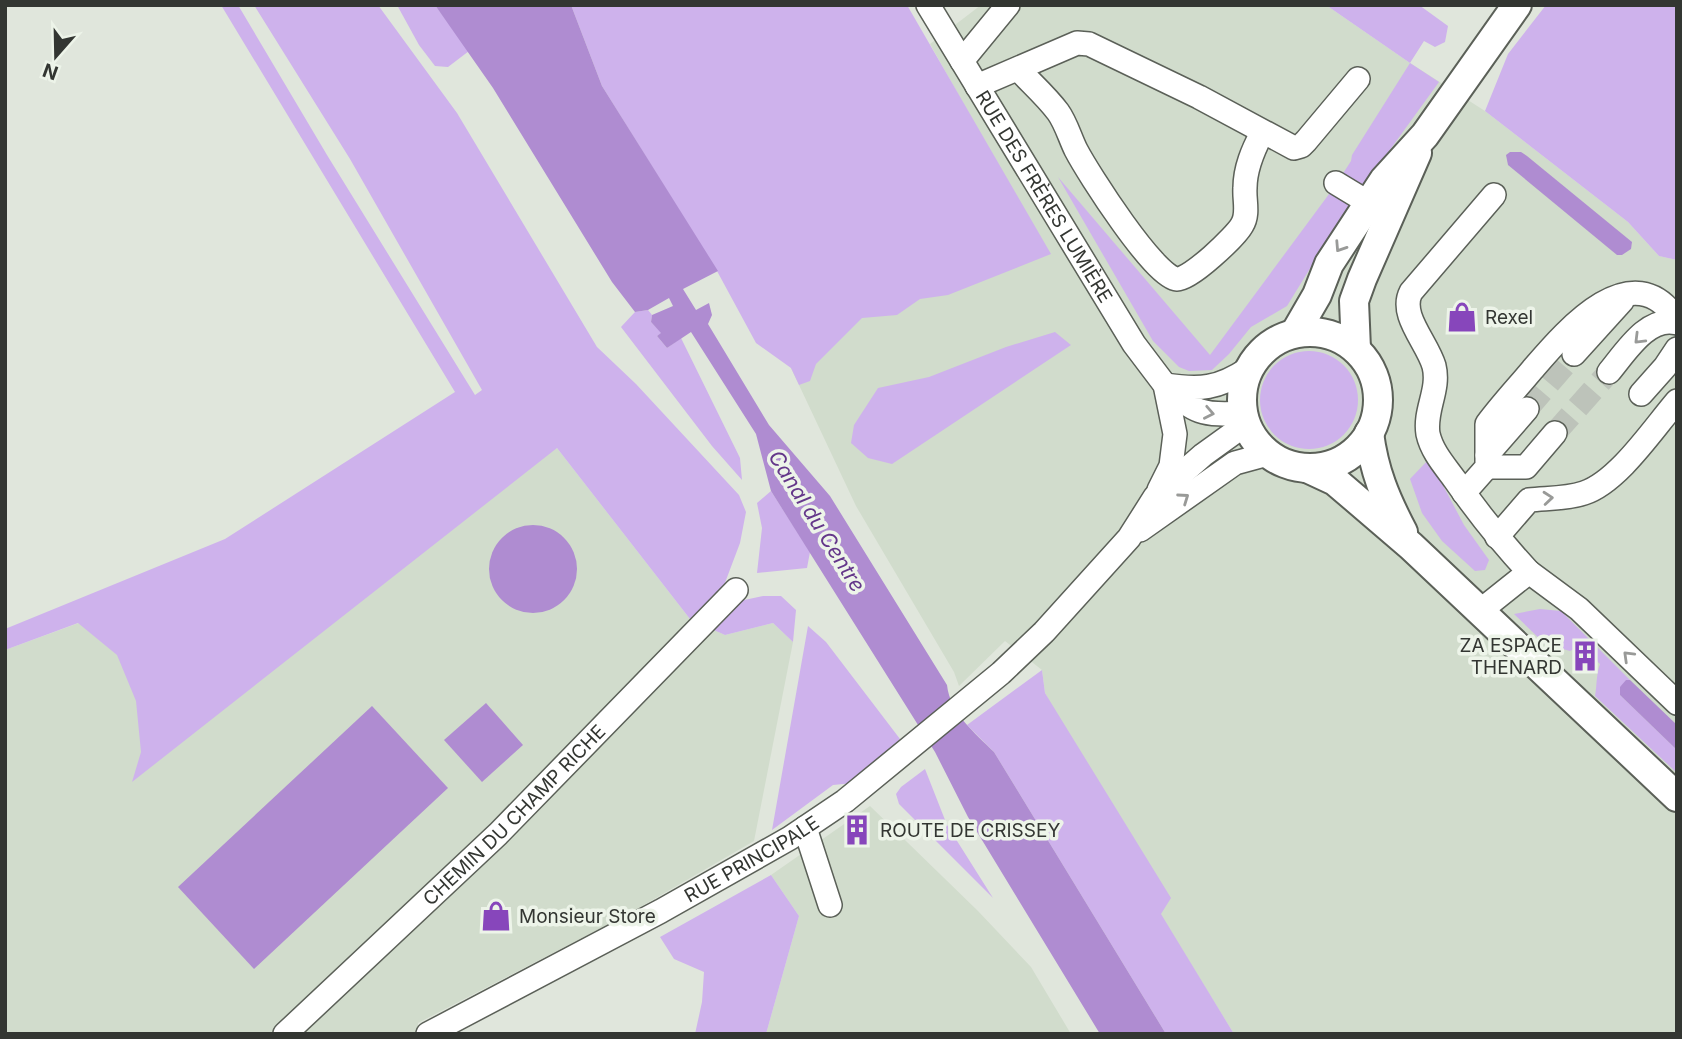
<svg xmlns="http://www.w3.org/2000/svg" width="1682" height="1039" font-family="Inter,sans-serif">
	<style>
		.built { fill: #d1dccc }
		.green { fill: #ceb2ec }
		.water { fill: #af8cd1 }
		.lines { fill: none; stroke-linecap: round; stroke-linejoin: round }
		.minor-tunnel { stroke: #bdc3ba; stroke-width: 23; stroke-dasharray: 23 11; stroke-linecap: butt }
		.minor-casing { stroke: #5b6058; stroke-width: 26 }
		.major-casing { stroke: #5b6058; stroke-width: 32 }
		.minor { stroke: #fff; stroke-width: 23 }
		.major { stroke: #fff; stroke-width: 28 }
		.oneway { stroke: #999a98 }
		.labels { text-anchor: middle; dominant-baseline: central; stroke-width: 7; stroke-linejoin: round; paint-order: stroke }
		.street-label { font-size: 19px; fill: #333632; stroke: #edf4e9 }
		.poi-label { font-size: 19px; fill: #333632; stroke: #edf4e9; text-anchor: start }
		.water-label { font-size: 21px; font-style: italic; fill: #64378a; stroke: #edf4e9 }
	</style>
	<rect width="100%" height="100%" fill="#e0e6dc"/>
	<g class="built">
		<polygon points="981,5 1326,5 1410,63 1485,111 1628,222 1659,256 1677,260 1677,1034 1234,1034 1160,914 1045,693 1042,670 1005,641 959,686 954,672 856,506 791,368 999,167 930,44"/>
		<polygon points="557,448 690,619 725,635 773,623 793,642 754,841 630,913 418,1023 418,1034 5,1034 5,650"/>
		<polygon points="870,806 978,911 1031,967 1071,1034 766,1034 799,916 771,875"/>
	</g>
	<g class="green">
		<polygon points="221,5 238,5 327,155 475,395 482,390 350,159 254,5 378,5 457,113 597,347 636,384 739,495 746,512 740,543 723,588 690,619 557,448 132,782 141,752 136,701 117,655 78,623 5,650 5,629 225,539 455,392"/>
		<polygon points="397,5 435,5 469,51 448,67 435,66 419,45"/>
		<polygon points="571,5 907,5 1051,254 948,295 920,299 897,315 862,318 816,364 810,381 799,385 791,368 756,343 717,271 602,86"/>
		<polygon points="1326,5 1419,5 1448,26 1445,42 1435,47 1424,41 1410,63 1439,82 1363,187 1342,175 1351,161 1352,155 1410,63"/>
		<polygon points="1546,5 1677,5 1677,260 1659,256 1628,222 1485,111 1508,54"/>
		<polygon points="1058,177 1210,355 1332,190 1352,200 1287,306 1251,327 1229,354 1212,370 1189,371 1179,367 1153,341"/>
		<polygon points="648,310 652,315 651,322 662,333 657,336 667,348 681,338 740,458 742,480 712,446 621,327 635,312"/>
		<polygon points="1055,332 1071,345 892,464 868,458 851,443 854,425 878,388 929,377 1006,347"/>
		<circle cx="1309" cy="400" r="49"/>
		<polygon points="1429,459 1464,525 1489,560 1485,570 1475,571 1442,541 1422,513 1410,479"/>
		<polygon points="771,491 810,552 807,568 757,573 762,528 757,503"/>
		<polygon points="763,596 781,596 796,610 793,642 773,623 725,635 707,627 735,602"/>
		<path d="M1540,609l21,2 69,69h-4l-6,15 57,55v23l-82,-77c2,-11 1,-21 5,-32l-20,-18 -10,5 -25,-7 -31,-30z"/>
		<polygon points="808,626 826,642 900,739 854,783 833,785 772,830"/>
		<polygon points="1042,670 1045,693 1171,898 1161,914 1234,1034 1166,1034 994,752 967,725"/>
		<polygon points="925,769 947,825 993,898 899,804 896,794 901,787"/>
		<polygon points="771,875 799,916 766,1034 695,1034 702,1002 704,972 674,959 660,937"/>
	</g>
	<g class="water">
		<path d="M435,5h136l31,81 116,185 -35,18 13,21 13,-7 3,12 -4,9 61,101 61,71 117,189c3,28 28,48 47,67l172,282h-66l-132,-217 -33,-65 -164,-261 -15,-57 -65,-102 -24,16 -10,-12 4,-3 -10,-11 1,-7 21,-9 -4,-8 -21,12 -13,2 -23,-30 -119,-194z"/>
		<polygon points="1510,152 1521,152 1527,156 1632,242 1631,249 1622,255 1617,255 1508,165 1506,155"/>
		<circle cx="533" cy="569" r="44"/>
		<polygon points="1626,680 1630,680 1677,725 1677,750 1620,695 1620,687"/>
		<polygon points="486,703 523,745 482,782 444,740"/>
		<polygon points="372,706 448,788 254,969 178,887"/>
	</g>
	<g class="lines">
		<g class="minor-tunnel">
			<polyline points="1527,409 1574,354"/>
			<polyline points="1555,433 1609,372"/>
		</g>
		<g class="minor-casing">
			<g id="minor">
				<path id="s1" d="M928,5l206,339 31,41 10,49 -4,32 -12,24"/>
				<polyline points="962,61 1008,5"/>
				<path d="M1018,69c13,14 28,27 40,43 8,11 12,26 18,38 12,23 79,128 101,129 13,1 59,-43 65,-54 7,-11 2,-25 3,-37 0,-20 8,-38 17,-55"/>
				<polyline points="977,86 1077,43 1089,44 1199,97 1294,148 1301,146 1306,141 1358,79"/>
				<polyline points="1336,183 1369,203"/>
				<path d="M1494,195l-83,97c-12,23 16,50 23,74 6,24 -10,44 -6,68 4,18 17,32 27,46 23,33 47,63 74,92"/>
				<polyline points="1574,354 1622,301"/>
				<path d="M1609,372c16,-19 39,-57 68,-49"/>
				<polyline points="1641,394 1665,367 1677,349"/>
				<path d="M1243,413c-39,3 -51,0 -78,-28 35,5 53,4 83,-16"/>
				<polyline points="1487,455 1527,409"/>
				<polyline points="1487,467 1526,467 1555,433"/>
				<path d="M1464,493l23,-26v-43c14,-19 30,-36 45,-54 32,-37 100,-119 145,-50"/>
				<polyline points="1140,530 1235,463 1268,454"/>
				<path d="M1497,537l32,-37c18,-2 37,-1 55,-7 34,-11 69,-64 93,-92"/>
				<polyline points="1480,611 1529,572 1579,609 1677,703"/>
				<polyline points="805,828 830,905"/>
				<path id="s2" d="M285,1034l213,-200 238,-244"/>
				<path id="s3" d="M428,1034l233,-123 129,-73 55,-37 156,-128 43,-41 85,-94 26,-41 48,-42 43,-31"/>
			</g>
		</g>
		<g class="major-casing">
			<g id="major">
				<circle cx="1310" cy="400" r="68"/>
				<polyline points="1295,333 1317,295 1329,264 1384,180 1425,135 1517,5"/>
				<polyline points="1356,349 1354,301 1362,279 1417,153"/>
				<path d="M1369,433c5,38 16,65 34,99"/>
				<polyline points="1307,468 1335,481 1411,546 1677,797"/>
			</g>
		</g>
		<use href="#minor" class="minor"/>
		<use href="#major" class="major"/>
	</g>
	<defs><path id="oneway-chevron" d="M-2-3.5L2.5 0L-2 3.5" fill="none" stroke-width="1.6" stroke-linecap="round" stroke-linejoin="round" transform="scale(1.75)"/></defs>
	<g class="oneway">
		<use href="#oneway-chevron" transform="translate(1340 247) rotate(123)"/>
		<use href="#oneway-chevron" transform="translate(1639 339) rotate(135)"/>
		<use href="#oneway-chevron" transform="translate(1209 413) rotate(11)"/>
		<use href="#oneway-chevron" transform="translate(1184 498) rotate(-35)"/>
		<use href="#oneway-chevron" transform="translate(1548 498) rotate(-5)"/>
		<use href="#oneway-chevron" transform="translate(1628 656) rotate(-136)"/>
	</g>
	<defs>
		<g id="shop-bare" transform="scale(2.415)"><path d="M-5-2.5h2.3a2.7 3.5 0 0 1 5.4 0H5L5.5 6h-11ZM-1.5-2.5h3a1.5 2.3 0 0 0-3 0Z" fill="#8746bb" stroke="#edf4e9" stroke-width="2.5" paint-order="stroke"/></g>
		<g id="building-bare" transform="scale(2.415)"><path d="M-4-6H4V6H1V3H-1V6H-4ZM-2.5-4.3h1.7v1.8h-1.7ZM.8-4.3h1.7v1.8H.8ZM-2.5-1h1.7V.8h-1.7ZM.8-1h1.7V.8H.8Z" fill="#8746bb" stroke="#edf4e9" stroke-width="2.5" paint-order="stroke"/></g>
	</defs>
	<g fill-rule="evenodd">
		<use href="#shop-bare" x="1462" y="317"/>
		<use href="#building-bare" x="1585" y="656"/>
		<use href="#building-bare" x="857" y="830"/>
		<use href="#shop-bare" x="496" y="916"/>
	</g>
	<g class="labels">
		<g class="street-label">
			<text stroke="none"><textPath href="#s1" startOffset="224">RUE DES FRÈRES LUMIÈRE</textPath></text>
			<text stroke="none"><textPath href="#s2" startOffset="317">CHEMIN DU CHAMP RICHE</textPath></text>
			<text stroke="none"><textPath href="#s3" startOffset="368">RUE PRINCIPALE</textPath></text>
		</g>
		<g class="poi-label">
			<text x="1485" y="317">Rexel</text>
			<text x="1562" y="645" text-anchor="end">ZA ESPACE<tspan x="1562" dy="22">THENARD</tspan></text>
			<text x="880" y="830">ROUTE DE CRISSEY</text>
			<text x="519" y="916">Monsieur Store</text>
		</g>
		<g class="water-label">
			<text transform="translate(817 521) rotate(58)">Canal du Centre</text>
		</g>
	</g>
	<rect width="1682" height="1039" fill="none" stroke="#333632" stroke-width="14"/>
	<g transform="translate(56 56) rotate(200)" stroke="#edf4e9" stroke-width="5" paint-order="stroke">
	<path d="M0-5L12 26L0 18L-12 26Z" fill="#333632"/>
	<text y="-10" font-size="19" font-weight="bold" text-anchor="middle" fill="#333632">N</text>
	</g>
</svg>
